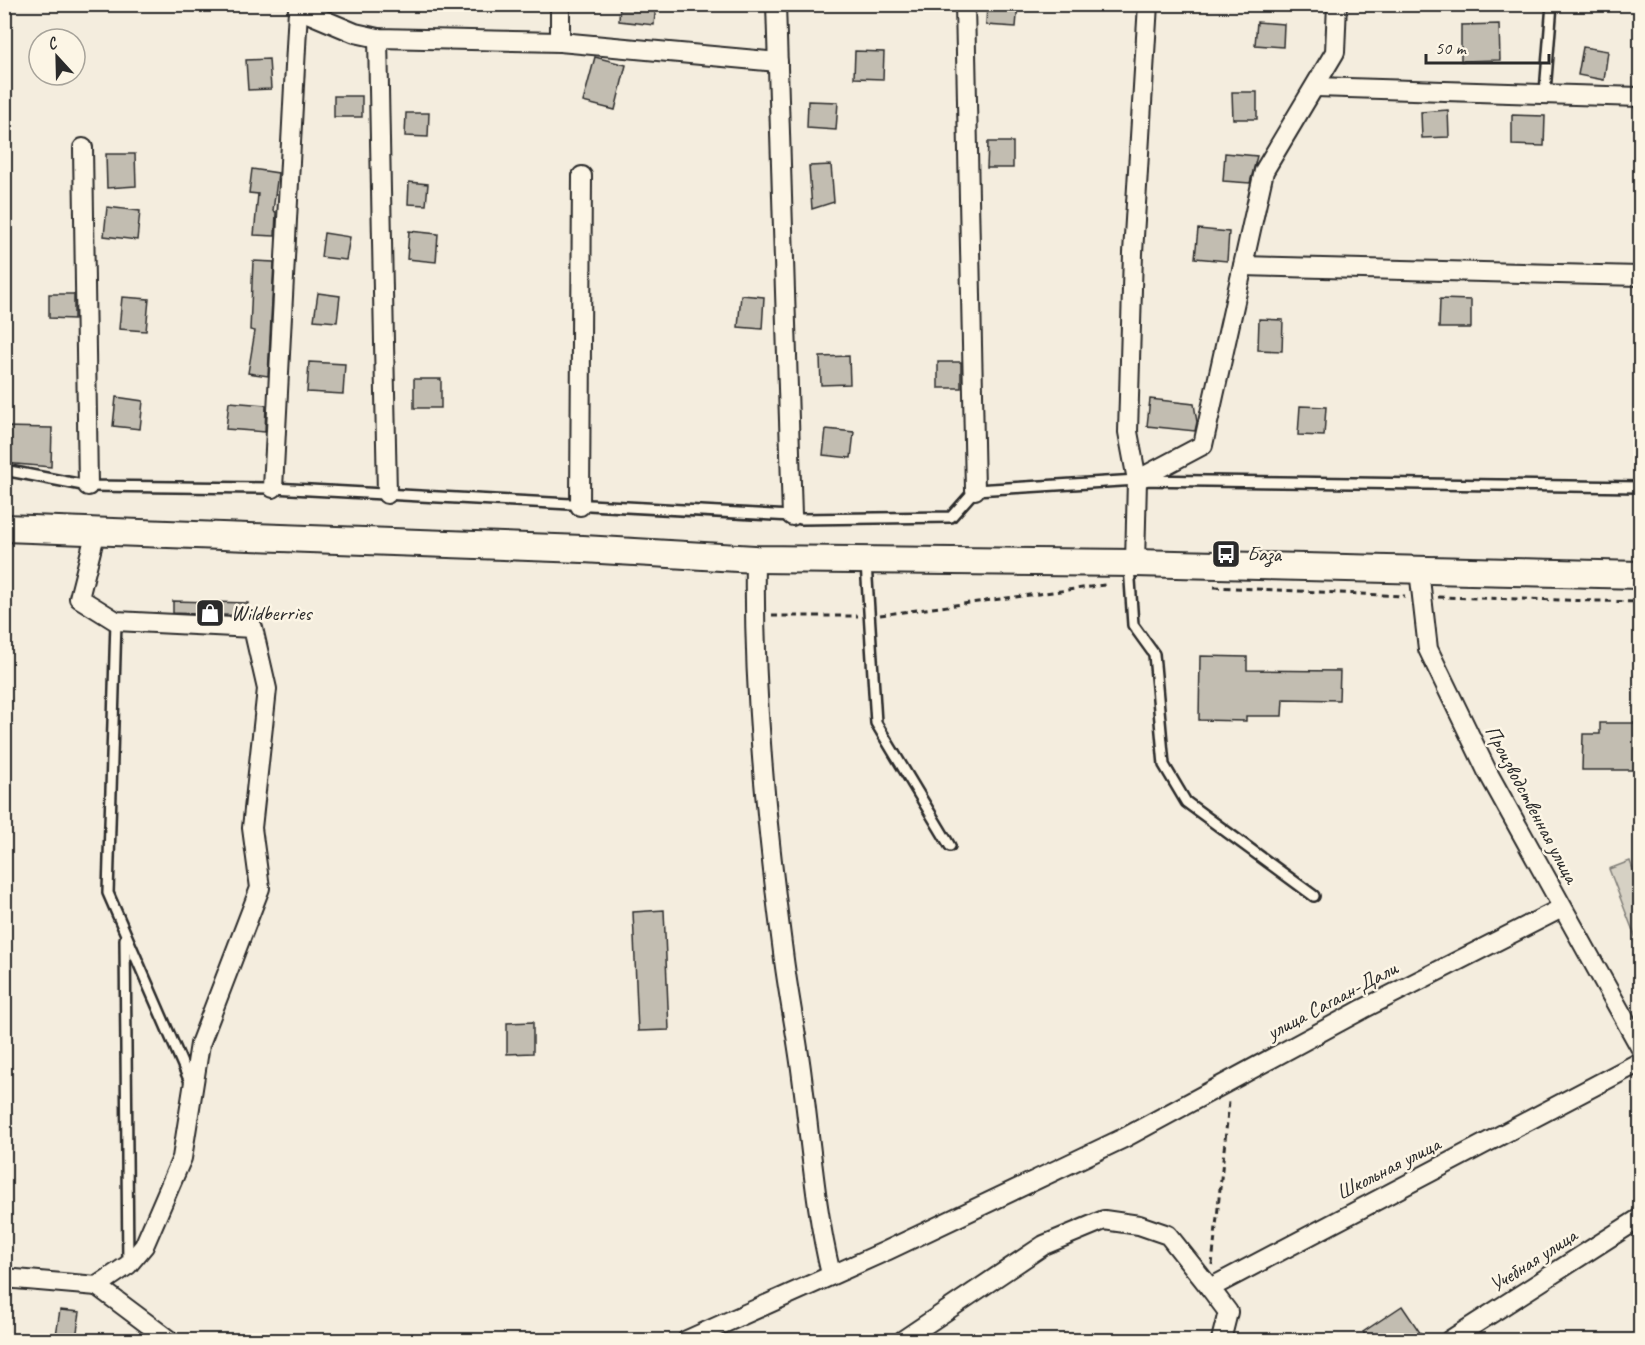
<svg xmlns="http://www.w3.org/2000/svg" width="1645" height="1345" font-family="Caveat,sans-serif">
	<style>
		.green { fill: #d6d1c4; stroke: #807e78; stroke-width: 1.5 }
		.building { fill: #c2bdb1; stroke: #2b2b2b; stroke-width: 1.5 }
		.lines { fill: none; stroke-linecap: round; stroke-linejoin: round }
		.service-casing { stroke: #2b2b2b; stroke-width: 14 }
		.minor-casing { stroke: #2b2b2b; stroke-width: 22 }
		.secondary-casing { stroke: #2b2b2b; stroke-width: 30 }
		.path { stroke: #2b2b2b; stroke-width: 3; stroke-dasharray: 6 4.5; stroke-linecap: butt }
		.service { stroke: #fcf5e5; stroke-width: 9 }
		.minor { stroke: #fcf5e5; stroke-width: 18 }
		.secondary { stroke: #fcf5e5; stroke-width: 26 }
		.labels { text-anchor: middle; dominant-baseline: central; stroke-width: 5; stroke-linejoin: round; paint-order: stroke }
		.poi-label { font-size: 21px; fill: #2b2b2b; stroke: #fcf5e5; text-anchor: start }
		.street-label { font-size: 21px; fill: #2b2b2b; stroke: #fcf5e5 }
	</style>
	<rect width="100%" height="100%" fill="#f4edde"/>
	<filter id="ink" filterUnits="userSpaceOnUse"><feTurbulence type="fractalNoise" baseFrequency=".0167" numOctaves="2"/><feDisplacementMap in="SourceGraphic" scale="12" xChannelSelector="R" yChannelSelector="G"/><feConvolveMatrix kernelMatrix="1 2 1 2 8 2 1 2 1" color-interpolation-filters="sRGB"/></filter>
	<g filter="url(#ink)">
		<polygon class="green" points="1630,861 1640,889 1640,949 1609,869"/>
		<g class="building">
			<polygon points="620,4 656,4 654,25 619,21"/>
			<polygon points="987,4 1018,4 1016,27 986,25"/>
			<polygon points="1257,22 1284,24 1283,47 1255,45"/>
			<polygon points="1499,24 1500,60 1461,61 1461,25"/>
			<polygon points="1583,47 1608,51 1604,80 1578,75"/>
			<polygon points="855,51 884,52 883,79 854,78"/>
			<polygon points="595,57 626,65 615,110 583,102"/>
			<polygon points="269,59 271,89 248,90 246,60"/>
			<polygon points="1232,92 1257,92 1257,119 1233,119"/>
			<rect x="334" y="96" width="28" height="21"/>
			<polygon points="808,101 838,102 836,130 807,128"/>
			<polygon points="1448,110 1449,137 1422,138 1421,112"/>
			<polygon points="406,113 429,113 428,137 405,136"/>
			<polygon points="1512,115 1545,116 1544,146 1512,145"/>
			<polygon points="988,142 1013,142 1013,168 987,168"/>
			<polygon points="1225,153 1257,156 1250,183 1223,181"/>
			<polygon points="106,154 135,154 136,186 107,188"/>
			<polygon points="831,165 834,202 812,209 809,166"/>
			<polygon points="252,169 278,173 273,211 276,212 275,236 254,235 258,194 249,193"/>
			<polygon points="409,182 428,184 426,205 408,204"/>
			<polygon points="107,207 140,211 137,240 104,236"/>
			<polygon points="1198,229 1229,232 1227,261 1195,258"/>
			<polygon points="409,231 438,234 436,262 407,259"/>
			<polygon points="324,233 350,237 346,260 321,257"/>
			<polygon points="253,261 274,262 268,376 248,373 255,331 250,330"/>
			<polygon points="318,293 340,296 337,322 314,320"/>
			<polygon points="49,294 74,294 74,319 49,318"/>
			<polygon points="741,295 764,297 762,329 738,327"/>
			<polygon points="122,297 149,299 146,331 119,329"/>
			<polygon points="1440,299 1471,300 1471,328 1439,328"/>
			<polygon points="1259,319 1283,320 1282,351 1258,350"/>
			<polygon points="849,356 850,384 821,385 820,357"/>
			<polygon points="309,362 345,364 343,394 307,392"/>
			<rect x="938" y="362" width="23" height="26"/>
			<rect x="414" y="379" width="27" height="29"/>
			<polygon points="116,397 143,401 140,429 113,426"/>
			<polygon points="1150,399 1194,404 1197,422 1195,431 1147,426"/>
			<polygon points="229,402 266,405 265,432 226,429"/>
			<polygon points="1300,406 1326,407 1324,436 1298,435"/>
			<polygon points="4,427 52,428 51,467 4,463"/>
			<polygon points="826,429 854,432 851,458 823,455"/>
			<polygon points="173,601 248,603 247,616 173,613"/>
			<polygon points="1200,656 1247,657 1247,670 1340,671 1339,700 1283,699 1282,716 1246,716 1246,721 1199,720"/>
			<polygon points="1600,723 1641,723 1641,770 1582,770 1583,734 1600,734"/>
			<polygon points="664,910 669,1030 638,1031 633,912"/>
			<polygon points="533,1022 533,1053 507,1054 507,1023"/>
			<polygon points="1402,1306 1421,1334 1411,1341 1369,1341 1363,1332"/>
			<polygon points="60,1310 80,1312 76,1338 56,1335"/>
		</g>
		<g class="lines">
			<g class="service-casing">
				<g id="service">
					<polyline points="1545,92 1552,4"/>
					<polyline points="4,470 88,486 273,488 792,516 801,519 951,517 975,490 1137,480 1640,487"/>
					<polyline points="866,563 876,723 950,846"/>
					<polyline points="1129,565 1133,625 1154,654 1164,765 1186,802 1314,896"/>
					<polyline points="116,621 108,893 191,1084"/>
					<polyline points="125,939 128,1264"/>
				</g>
			</g>
			<g class="minor-casing">
				<g id="minor">
					<polyline points="299,4 298,9 355,33 378,38 560,42 778,62"/>
					<polyline points="560,4 560,42"/>
					<polyline points="776,4 792,516"/>
					<polyline points="965,4 975,490"/>
					<polyline points="378,38 387,494"/>
					<polyline points="1316,87 1640,97"/>
					<polyline points="83,148 88,486"/>
					<polyline points="1243,266 1640,276"/>
					<polyline points="1137,480 1203,445 1264,171 1335,52 1337,4"/>
					<polyline points="273,488 298,9"/>
					<polyline points="580,506 582,176"/>
					<path d="M755,559c-2,131 11,263 28,393 5,42 14,83 19,125 9,67 13,132 29,197"/>
					<polyline points="1135,563 1137,480 1128,432 1133,253 1148,4"/>
					<polyline points="1419,570 1428,649 1487,771 1640,1047"/>
					<polyline points="4,1278 97,1286 128,1265 144,1246 182,1158 200,1044 260,888 252,828 267,689 253,628 116,621 79,598 96,531"/>
					<polyline points="97,1286 169,1340"/>
					<polyline points="687,1340 886,1251 1126,1137 1363,1009 1562,908"/>
					<polyline points="903,1340 1044,1245 1104,1220 1139,1225 1168,1235 1210,1288"/>
					<polyline points="1221,1340 1228,1312 1210,1288 1640,1062"/>
					<polyline points="1450,1340 1640,1218"/>
				</g>
			</g>
			<g class="secondary-casing">
				<polyline id="secondary" points="4,528 583,549 755,559 1135,563 1640,575"/>
			</g>
			<g class="path">
				<polyline points="1214,587 1405,596"/>
				<polyline points="1438,597 1640,602"/>
				<polyline points="880,615 1105,585"/>
				<polyline points="772,616 858,616"/>
				<polyline points="1212,1265 1229,1102"/>
			</g>
			<use href="#service" class="service"/>
			<use href="#minor" class="minor"/>
			<use href="#secondary" class="secondary"/>
		</g>
	</g>
	<defs>
		<g id="bus-square" transform="scale(1.5)"><rect x="-9" y="-9" width="18" height="18" rx="4" fill="#2b2b2b" stroke="#fcf5e5"/><path d="M-5-6H5V4H4V6H2V4H-2V6H-4V4H-5ZM-3.5-4V0h7V-4ZM-3.5 1.2v1.5H-2V1.2ZM2 1.2v1.5H3.5V1.2Z" fill="#fff"/></g>
		<g id="shop-square" transform="scale(1.5)"><rect x="-9" y="-9" width="18" height="18" rx="4" fill="#2b2b2b" stroke="#fcf5e5"/><path d="M-5-2.5h2.3a2.7 3.5 0 0 1 5.4 0H5L5.5 6h-11ZM-1.5-2.5h3a1.5 2.3 0 0 0-3 0Z" fill="#fff"/></g>
	</defs>
	<g fill-rule="evenodd">
		<use href="#bus-square" x="1226" y="554"/>
		<use href="#shop-square" x="210" y="613"/>
	</g>
	<g class="labels">
		<g class="poi-label">
			<text x="1247" y="554">База</text>
			<text x="231" y="613">Wildberries</text>
		</g>
		<g class="street-label">
			<text transform="translate(1532 804) rotate(62)">Производственная улица</text>
			<text transform="translate(1332 1000) rotate(-28)">улица Сагаан-Дали</text>
			<text transform="translate(1388 1168) rotate(-27)">Школьная улица</text>
			<text transform="translate(1533 1260) rotate(-33)">Учебная улица</text>
		</g>
	</g>
	<rect width="1645" height="1345" fill="none" stroke="#fcf5e5" stroke-width="24"/>
	<rect x="12" y="12" width="1621" height="1321" fill="none" stroke="#2b2b2b" stroke-width="2" filter="url(#ink)"/>
	<g transform="translate(57 57) rotate(338)"><circle r="28" fill="#fcf5e5" stroke="#a8a49b" stroke-width="1.5"/>
	<path d="M0-4.5L10 22L0 15L-10 22Z" fill="#2b2b2b"/>
	<text y="-9" font-size="16" font-weight="bold" text-anchor="middle" fill="#2b2b2b">С</text>
	</g>
	<path d="M1426 54v9h123v-9" fill="none" stroke="#2b2b2b" stroke-width="3"/>
	<text x="1435" y="54" font-size="18" fill="#2b2b2b" stroke="#fcf5e5" stroke-width="4.5" paint-order="stroke">50 m</text>
</svg>
